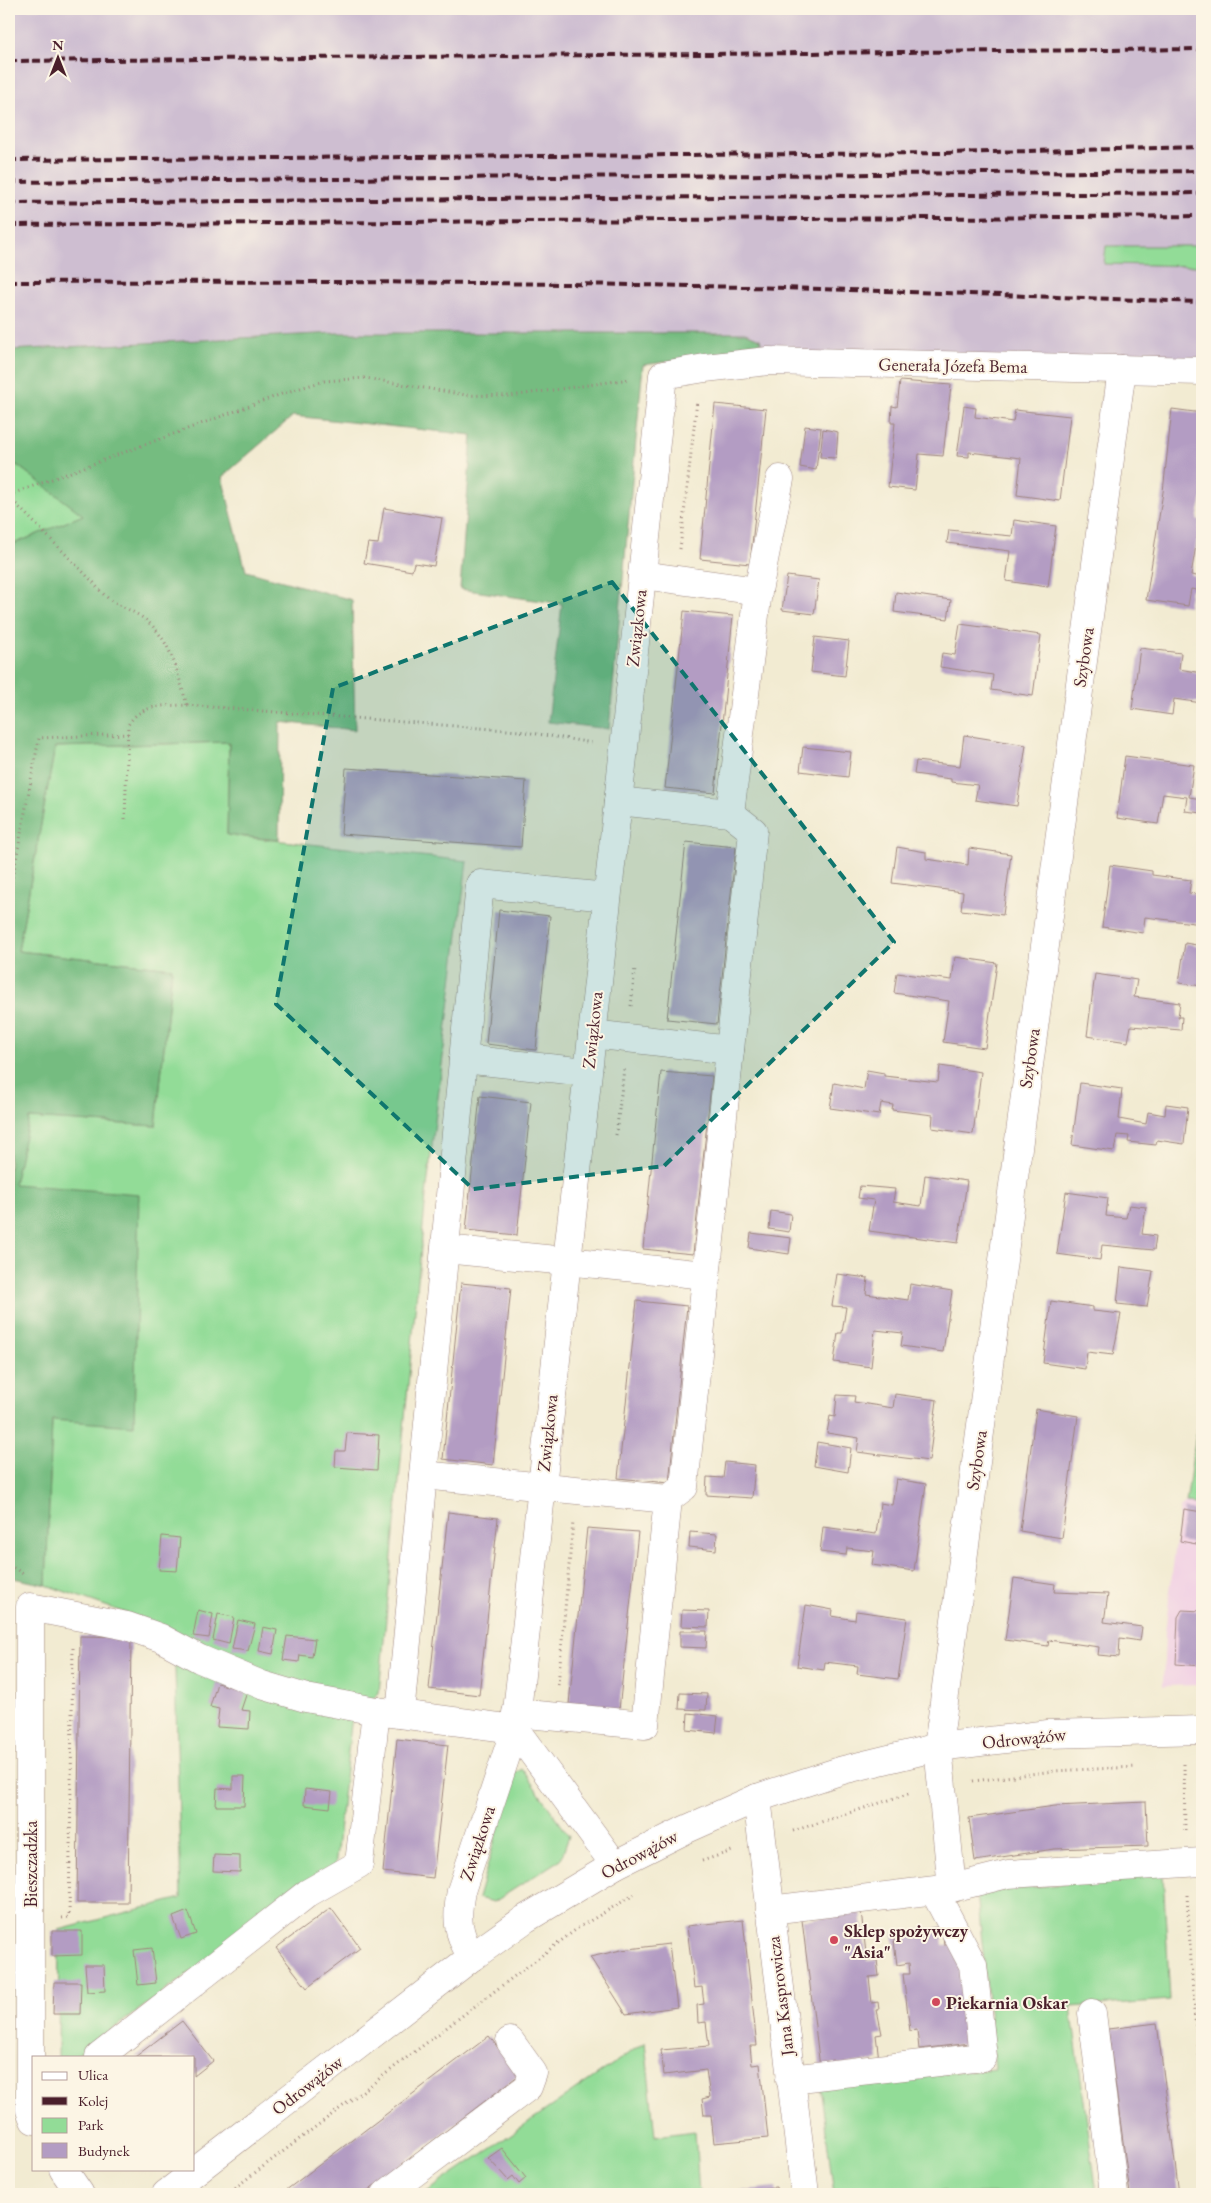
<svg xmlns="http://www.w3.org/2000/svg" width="1211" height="2203" font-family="'EB Garamond',serif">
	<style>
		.built { fill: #f1d0e4 }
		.industrial { fill: #cebed1 }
		.green { fill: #92dc97; stroke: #6e7e61 }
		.forest { fill: #75bc80; stroke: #606e56 }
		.building { fill: #b39cc3 }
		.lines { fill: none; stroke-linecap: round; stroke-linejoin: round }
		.minor-casing { stroke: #9e857e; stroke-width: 29 }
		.path { stroke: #9e857e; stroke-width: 3; stroke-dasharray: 1 4; stroke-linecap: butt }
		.minor { stroke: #fff; stroke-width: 28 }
		.rail { stroke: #4a1f2b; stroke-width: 4; stroke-dasharray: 8 4; stroke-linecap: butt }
		.marked { fill: #0f766e; fill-opacity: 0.2; stroke: #0f766e; stroke-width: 4; stroke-dasharray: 10 6; stroke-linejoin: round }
		.poi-dot { fill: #d1495b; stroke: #fcf5e5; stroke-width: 2 }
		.labels { text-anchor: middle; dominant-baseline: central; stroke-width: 4; stroke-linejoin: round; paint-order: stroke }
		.street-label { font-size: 18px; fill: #4a1f2b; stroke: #fcf5e5 }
		.poi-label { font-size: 18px; font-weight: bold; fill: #4a1f2b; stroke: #fcf5e5; text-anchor: start }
	</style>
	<rect width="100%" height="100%" fill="#fcf5e5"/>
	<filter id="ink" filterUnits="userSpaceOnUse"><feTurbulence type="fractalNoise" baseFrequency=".02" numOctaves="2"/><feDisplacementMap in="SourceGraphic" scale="10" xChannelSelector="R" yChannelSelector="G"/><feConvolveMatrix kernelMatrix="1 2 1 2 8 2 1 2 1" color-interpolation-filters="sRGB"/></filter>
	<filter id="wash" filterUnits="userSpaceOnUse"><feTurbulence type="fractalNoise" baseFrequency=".0096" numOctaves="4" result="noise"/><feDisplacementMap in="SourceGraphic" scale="20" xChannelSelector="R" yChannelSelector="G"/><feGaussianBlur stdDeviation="1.12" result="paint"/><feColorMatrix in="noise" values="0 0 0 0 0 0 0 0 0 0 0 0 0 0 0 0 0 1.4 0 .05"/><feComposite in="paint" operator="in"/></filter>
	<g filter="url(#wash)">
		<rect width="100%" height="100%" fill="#f2ebd2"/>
		<polygon class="built" points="1186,1503 1202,1505 1202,1685 1163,1686 1165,1633 1180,1508"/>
		<polygon class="industrial" points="9,9 1202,9 1202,246 1107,246 1104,263 1202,266 1202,371 768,361 760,339 745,333 337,333 9,350"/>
		<g class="green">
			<polygon points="1106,246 1202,246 1202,266 1104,264"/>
			<polygon points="17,465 84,515 9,546 9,468"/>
			<polygon points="229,742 227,835 467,861 426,1195 379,1693 352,1716 335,1868 74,2057 58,2057 59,1930 181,1898 174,1630 46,1585 52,1419 134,1425 14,1184 28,1118 156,1126 172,968 18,951 55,747"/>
			<polygon points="1198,1420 1202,1421 1202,1505 1186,1503"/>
			<polygon points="522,1769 569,1836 561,1859 494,1902 478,1898 514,1774"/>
			<polygon points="1163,1874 1170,2000 1071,2007 1097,2194 946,2194 945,2191 919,2194 834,2194 820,2085 995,2069 977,1893"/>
			<polygon points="645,2042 655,2136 695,2131 699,2194 424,2194"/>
		</g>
		<polygon class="forest" points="337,333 745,333 760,339 763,349 643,365 609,729 548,722 562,604 460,589 472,435 293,416 222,477 246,571 352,600 355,730 280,722 279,840 227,835 229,742 55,747 18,951 172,968 156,1126 29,1118 14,1184 139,1194 134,1426 52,1420 46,1585 9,1577 9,546 83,515 17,465 9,468 9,350"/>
		<g id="blocks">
			<g class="building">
				<polygon points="900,381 951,385 943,456 919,454 915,490 888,487 895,423 891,423 892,406 897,407"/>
				<polygon points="715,404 766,409 750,564 700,559"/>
				<polygon points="964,406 976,408 975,417 1013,422 1015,410 1070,416 1060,501 1017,495 1021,458 969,452 969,457 957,456"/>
				<polygon points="1172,409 1202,413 1202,498 1197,520 1200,521 1191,575 1202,577 1202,591 1191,589 1188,606 1146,600 1163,492"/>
				<polygon points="805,426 821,428 816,470 800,467"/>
				<polygon points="823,429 838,432 836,458 820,457"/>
				<polygon points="384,508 442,518 434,566 414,563 412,571 364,563 368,543 378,544"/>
				<polygon points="1014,520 1056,526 1048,587 1006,581 1010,551 947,543 949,530 1012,536"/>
				<polygon points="787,576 819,580 814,614 782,610"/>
				<polygon points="896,592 951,600 948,619 894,612"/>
				<polygon points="684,611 733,616 715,793 665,788"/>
				<polygon points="960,624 1041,635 1033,696 991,690 993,675 940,667 942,653 955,655"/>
				<polygon points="815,637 849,641 845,676 811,672"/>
				<polygon points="1140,648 1181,653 1179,669 1202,673 1202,703 1174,699 1172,715 1132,709"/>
				<polygon points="964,735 1026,745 1017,806 975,800 978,785 951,782 951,779 914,774 916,761 960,766"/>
				<polygon points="803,747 851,752 848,777 800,771"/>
				<polygon points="1125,756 1194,765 1189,797 1202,799 1202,813 1185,811 1187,797 1163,794 1158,824 1117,818"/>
				<polygon points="346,768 526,781 521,847 341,834"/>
				<polygon points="686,842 736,847 717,1024 667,1019"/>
				<polygon points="897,847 926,852 926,859 968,865 969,848 1011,854 1003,915 961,910 963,892 892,883"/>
				<polygon points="1110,865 1152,871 1152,875 1191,880 1189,893 1202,895 1202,924 1145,917 1143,933 1102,927"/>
				<polygon points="499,910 550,916 536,1050 486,1044"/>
				<polygon points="1185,943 1202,946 1202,986 1179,983"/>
				<polygon points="955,957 997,963 985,1048 943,1042 949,1001 894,993 897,973 952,980"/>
				<polygon points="1095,974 1137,980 1134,997 1180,1003 1178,1017 1182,1017 1181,1030 1131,1026 1128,1042 1087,1036"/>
				<polygon points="940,1066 981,1072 973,1134 932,1128 933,1115 892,1110 893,1105 881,1103 879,1115 830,1108 834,1083 864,1089 867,1070 884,1073 884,1076 938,1082"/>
				<polygon points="661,1072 712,1076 693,1254 643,1249"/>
				<polygon points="1080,1083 1122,1089 1119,1119 1146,1124 1148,1112 1165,1115 1166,1104 1188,1107 1184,1144 1157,1140 1156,1145 1128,1142 1129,1136 1117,1135 1114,1151 1072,1145"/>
				<polygon points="480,1096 531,1102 517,1235 466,1230"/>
				<polygon points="925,1175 967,1181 958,1243 869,1231 874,1200 858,1198 860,1186 895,1189 893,1202 921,1206"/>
				<polygon points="1066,1192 1108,1198 1106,1216 1126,1218 1129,1205 1146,1207 1142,1234 1156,1236 1154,1250 1102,1245 1100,1260 1057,1254"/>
				<polygon points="771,1211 791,1214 789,1232 769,1229"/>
				<polygon points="751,1233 791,1238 789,1254 749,1248"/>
				<polygon points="1121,1267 1153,1271 1147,1307 1117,1304"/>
				<polygon points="837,1274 868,1278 866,1294 908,1300 910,1284 952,1291 943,1352 901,1346 903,1333 875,1330 871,1367 834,1362 838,1333 842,1333 846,1307 832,1306"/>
				<polygon points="461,1283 511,1288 493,1465 443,1459"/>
				<polygon points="637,1301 687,1306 669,1483 618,1478"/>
				<polygon points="1051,1301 1093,1307 1093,1311 1121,1314 1113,1355 1087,1352 1085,1369 1043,1363"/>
				<polygon points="895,1394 937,1400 929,1461 857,1452 859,1438 827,1433 830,1416 835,1417 837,1395 855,1396 854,1402 893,1408"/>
				<polygon points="1036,1409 1078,1416 1062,1538 1020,1531"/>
				<polygon points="347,1433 379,1435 377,1470 335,1467 336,1451 345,1451"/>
				<polygon points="817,1442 851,1448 848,1472 814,1466"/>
				<polygon points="725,1462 755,1465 752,1498 706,1495 707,1477 723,1478"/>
				<polygon points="896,1479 926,1484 914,1571 872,1565 874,1551 847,1548 846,1555 820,1552 823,1527 876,1534 880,1503 892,1505"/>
				<polygon points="1184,1509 1202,1512 1202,1545 1180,1541"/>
				<polygon points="448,1512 498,1518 479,1695 429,1689"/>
				<polygon points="587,1528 638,1532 619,1710 569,1704"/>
				<polygon points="690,1532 717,1534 716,1550 689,1547"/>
				<polygon points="162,1536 180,1538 177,1571 159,1570"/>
				<polygon points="1014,1578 1055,1584 1054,1592 1108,1594 1104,1622 1142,1627 1140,1641 1120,1638 1119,1657 1098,1655 1099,1647 1049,1640 1048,1646 1005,1640"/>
				<polygon points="806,1605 833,1610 832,1616 855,1620 856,1611 907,1618 898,1679 857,1674 858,1666 825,1662 824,1670 797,1666"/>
				<polygon points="198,1610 213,1614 209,1638 193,1636"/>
				<polygon points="682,1610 709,1611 708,1627 681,1626"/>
				<polygon points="1182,1610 1202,1611 1202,1666 1176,1664 1178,1617"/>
				<polygon points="218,1614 234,1617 229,1644 213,1640"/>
				<polygon points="238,1620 255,1624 248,1651 232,1649"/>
				<polygon points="263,1627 277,1630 273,1654 259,1651"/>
				<polygon points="680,1631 707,1631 706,1648 680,1647"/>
				<polygon points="80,1636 131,1637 128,1903 77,1903"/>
				<polygon points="287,1636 315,1639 312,1657 300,1655 299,1662 283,1660"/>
				<polygon points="217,1683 247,1692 241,1710 250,1711 249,1729 217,1727 219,1709 210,1707"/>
				<polygon points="680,1693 707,1694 706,1710 679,1709"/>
				<polygon points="688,1713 718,1716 716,1733 687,1730"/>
				<polygon points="397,1739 448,1745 433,1878 383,1872"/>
				<polygon points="233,1776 245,1776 244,1806 216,1806 217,1788 233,1789"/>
				<polygon points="305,1789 332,1792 330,1808 304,1805"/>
				<polygon points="1146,1802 1148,1846 1054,1849 975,1861 969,1818 1055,1806"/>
				<polygon points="214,1855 240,1856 240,1872 213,1871"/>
				<polygon points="331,1908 360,1948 307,1988 276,1948"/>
				<polygon points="188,1911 196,1934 181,1939 173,1917"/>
				<polygon points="861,1912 867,1961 877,1960 879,1976 869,1977 872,2003 878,2002 879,2010 877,2010 882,2034 876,2035 879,2060 820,2067 802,1920"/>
				<polygon points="743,1920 757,2046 750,2046 752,2065 760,2064 768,2138 714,2143 711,2115 704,2115 702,2099 710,2097 706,2070 664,2075 661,2050 709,2046 706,2022 698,2023 697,2005 704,2004 702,1987 694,1988 687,1926"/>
				<polygon points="942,1927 944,1945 955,1944 960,1957 971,2043 919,2049 917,2030 910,2031 903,1974 910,1974 909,1963 897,1965 893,1933"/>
				<polygon points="52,1931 82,1931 82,1955 52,1956"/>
				<polygon points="669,1944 677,2007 626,2014 590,1957 621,1950"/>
				<polygon points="152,1948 156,1983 138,1985 134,1950"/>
				<polygon points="85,1965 104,1965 105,1991 87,1992"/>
				<polygon points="54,1982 81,1982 80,2014 53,2014"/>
				<polygon points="182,2021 213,2061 194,2076 194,2057 135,2057"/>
				<polygon points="1157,2023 1179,2194 1130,2194 1108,2029"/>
				<polygon points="489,2036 519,2075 447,2130 363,2194 281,2194"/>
				<polygon points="502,2148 526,2178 519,2184 513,2176 508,2180 488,2158"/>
				<polygon points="776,2187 777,2194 727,2194 727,2192"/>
			</g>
		</g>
	</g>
	<g filter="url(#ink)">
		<use href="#blocks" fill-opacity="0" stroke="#9e857e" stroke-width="1"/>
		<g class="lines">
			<g class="minor-casing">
				<g id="minor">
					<polyline points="642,575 758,591"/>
					<polyline points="618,801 730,813"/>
					<polyline points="592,1034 730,1050"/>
					<polyline points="463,1059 587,1072"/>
					<polyline points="445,1249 706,1275"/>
					<polyline points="423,1475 668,1499"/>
					<polyline points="516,1713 645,1725 668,1499 684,1487 753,831 730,813 758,591 780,479"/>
					<polyline points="400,1714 480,884 607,897"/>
					<polyline points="757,1798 805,2194"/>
					<polyline points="952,1888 938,1747 1122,369"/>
					<polyline points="770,1910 952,1888 1008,1874 1202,1862"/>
					<path d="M472,1957c-15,-23 -16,-40 -11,-66l54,-162 109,-981 39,-373 42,-7 63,-7 434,10"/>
					<polyline points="1092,2013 1114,2194"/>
					<polyline points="99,2057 308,1893 359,1864 376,1711"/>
					<polyline points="790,2079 983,2057 973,1965 934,1891"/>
					<polyline points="34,2120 30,2110 30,1607 127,1626 161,1638 200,1659 262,1685 306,1698 376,1711 515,1729 615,1865"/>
					<polyline points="63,2169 80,2194"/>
					<polyline points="166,2194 472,1957 525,1919 615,1865 687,1829 757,1798 843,1770 938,1747 1048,1734 1202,1730"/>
					<polyline points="386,2194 528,2087 533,2073 510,2041"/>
				</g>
			</g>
			<g class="path">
				<polyline points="9,495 287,392 324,381 365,378 466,395 511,396 630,379"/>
				<path d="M9,497l85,86c16,22 25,20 46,33 31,20 37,56 47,89"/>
				<polyline points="680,549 697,401"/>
				<path d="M125,819l3,-94c13,-22 37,-19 59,-20l332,26 74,12"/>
				<polyline points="9,897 39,738 128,734"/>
				<polyline points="631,1006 635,968"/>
				<polyline points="616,1135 624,1069"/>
				<polyline points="9,1565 25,1575"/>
				<polyline points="558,1685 573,1522"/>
				<polyline points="1184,1764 1185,1831"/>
				<polyline points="973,1781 1054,1771 1136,1767"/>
				<polyline points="793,1831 911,1793"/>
				<polyline points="702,1861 732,1851"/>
				<polyline points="1187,1895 1194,2010 1202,2080"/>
				<polyline points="62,1918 69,1917 73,1648"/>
				<polyline points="227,2194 578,1928 637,1893"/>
			</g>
			<use href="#minor" class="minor"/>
			<g class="rail">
				<polyline points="9,61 1202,49"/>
				<polyline points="9,160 946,153 1202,147"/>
				<polyline points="9,182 1202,171"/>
				<polyline points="9,203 1202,193"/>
				<polyline points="9,225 1202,216"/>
				<path d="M9,282c246,-1 492,0 738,5 152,4 303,10 455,15"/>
			</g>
		</g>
	</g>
	<path class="marked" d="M612,582l282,360 -230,224 -191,23 -197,-185 57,-316z"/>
	<g class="poi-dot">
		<circle cx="834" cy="1940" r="5"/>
		<circle cx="936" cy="2002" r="5"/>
	</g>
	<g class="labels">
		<g class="street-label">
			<text transform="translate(953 365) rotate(1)">Generała Józefa Bema</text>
			<text transform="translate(636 628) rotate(-84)">Związkowa</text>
			<text transform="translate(1083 657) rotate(-82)">Szybowa</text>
			<text transform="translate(592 1030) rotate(-84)">Związkowa</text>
			<text transform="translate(1029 1058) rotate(-82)">Szybowa</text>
			<text transform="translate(547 1433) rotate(-84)">Związkowa</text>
			<text transform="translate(976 1460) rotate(-82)">Szybowa</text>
			<text transform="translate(1024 1738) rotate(-6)">Odrowążów</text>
			<text transform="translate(477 1843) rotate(-72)">Związkowa</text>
			<text transform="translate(639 1854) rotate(-28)">Odrowążów</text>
			<text transform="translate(30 1864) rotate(-90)">Bieszczadzka</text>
			<text transform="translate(780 1996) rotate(-97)">Jana Kasprowicza</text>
			<text transform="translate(307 2085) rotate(-38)">Odrowążów</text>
		</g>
		<g class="poi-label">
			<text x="844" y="1930">Sklep spożywczy<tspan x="844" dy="21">"Asia"</tspan></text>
			<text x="946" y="2002">Piekarnia Oskar</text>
		</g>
	</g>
	<rect width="1211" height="2203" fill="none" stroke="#fcf5e5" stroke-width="30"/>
	<rect x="32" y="2056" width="162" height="115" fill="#fcf5e5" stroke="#b59f9b"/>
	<rect x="42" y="2072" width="25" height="8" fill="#ffffff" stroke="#b59f9b"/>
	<text x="78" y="2080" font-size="15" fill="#4a1f2b">Ulica</text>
	<rect x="42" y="2097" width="25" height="8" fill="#4a1f2b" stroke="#b59f9b"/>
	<text x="78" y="2106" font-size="15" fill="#4a1f2b">Kolej</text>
	<rect x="42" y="2118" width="25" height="15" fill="#92dc97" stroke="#b59f9b"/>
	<text x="78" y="2130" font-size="15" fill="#4a1f2b">Park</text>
	<rect x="42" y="2143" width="25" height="15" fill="#b39cc3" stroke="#b59f9b"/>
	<text x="78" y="2156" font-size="15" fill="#4a1f2b">Budynek</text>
	<g transform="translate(58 58)" stroke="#fcf5e5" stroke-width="4" paint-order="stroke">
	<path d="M0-4L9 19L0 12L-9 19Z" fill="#4a1f2b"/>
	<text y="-8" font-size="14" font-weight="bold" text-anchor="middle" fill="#4a1f2b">N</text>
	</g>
</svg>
